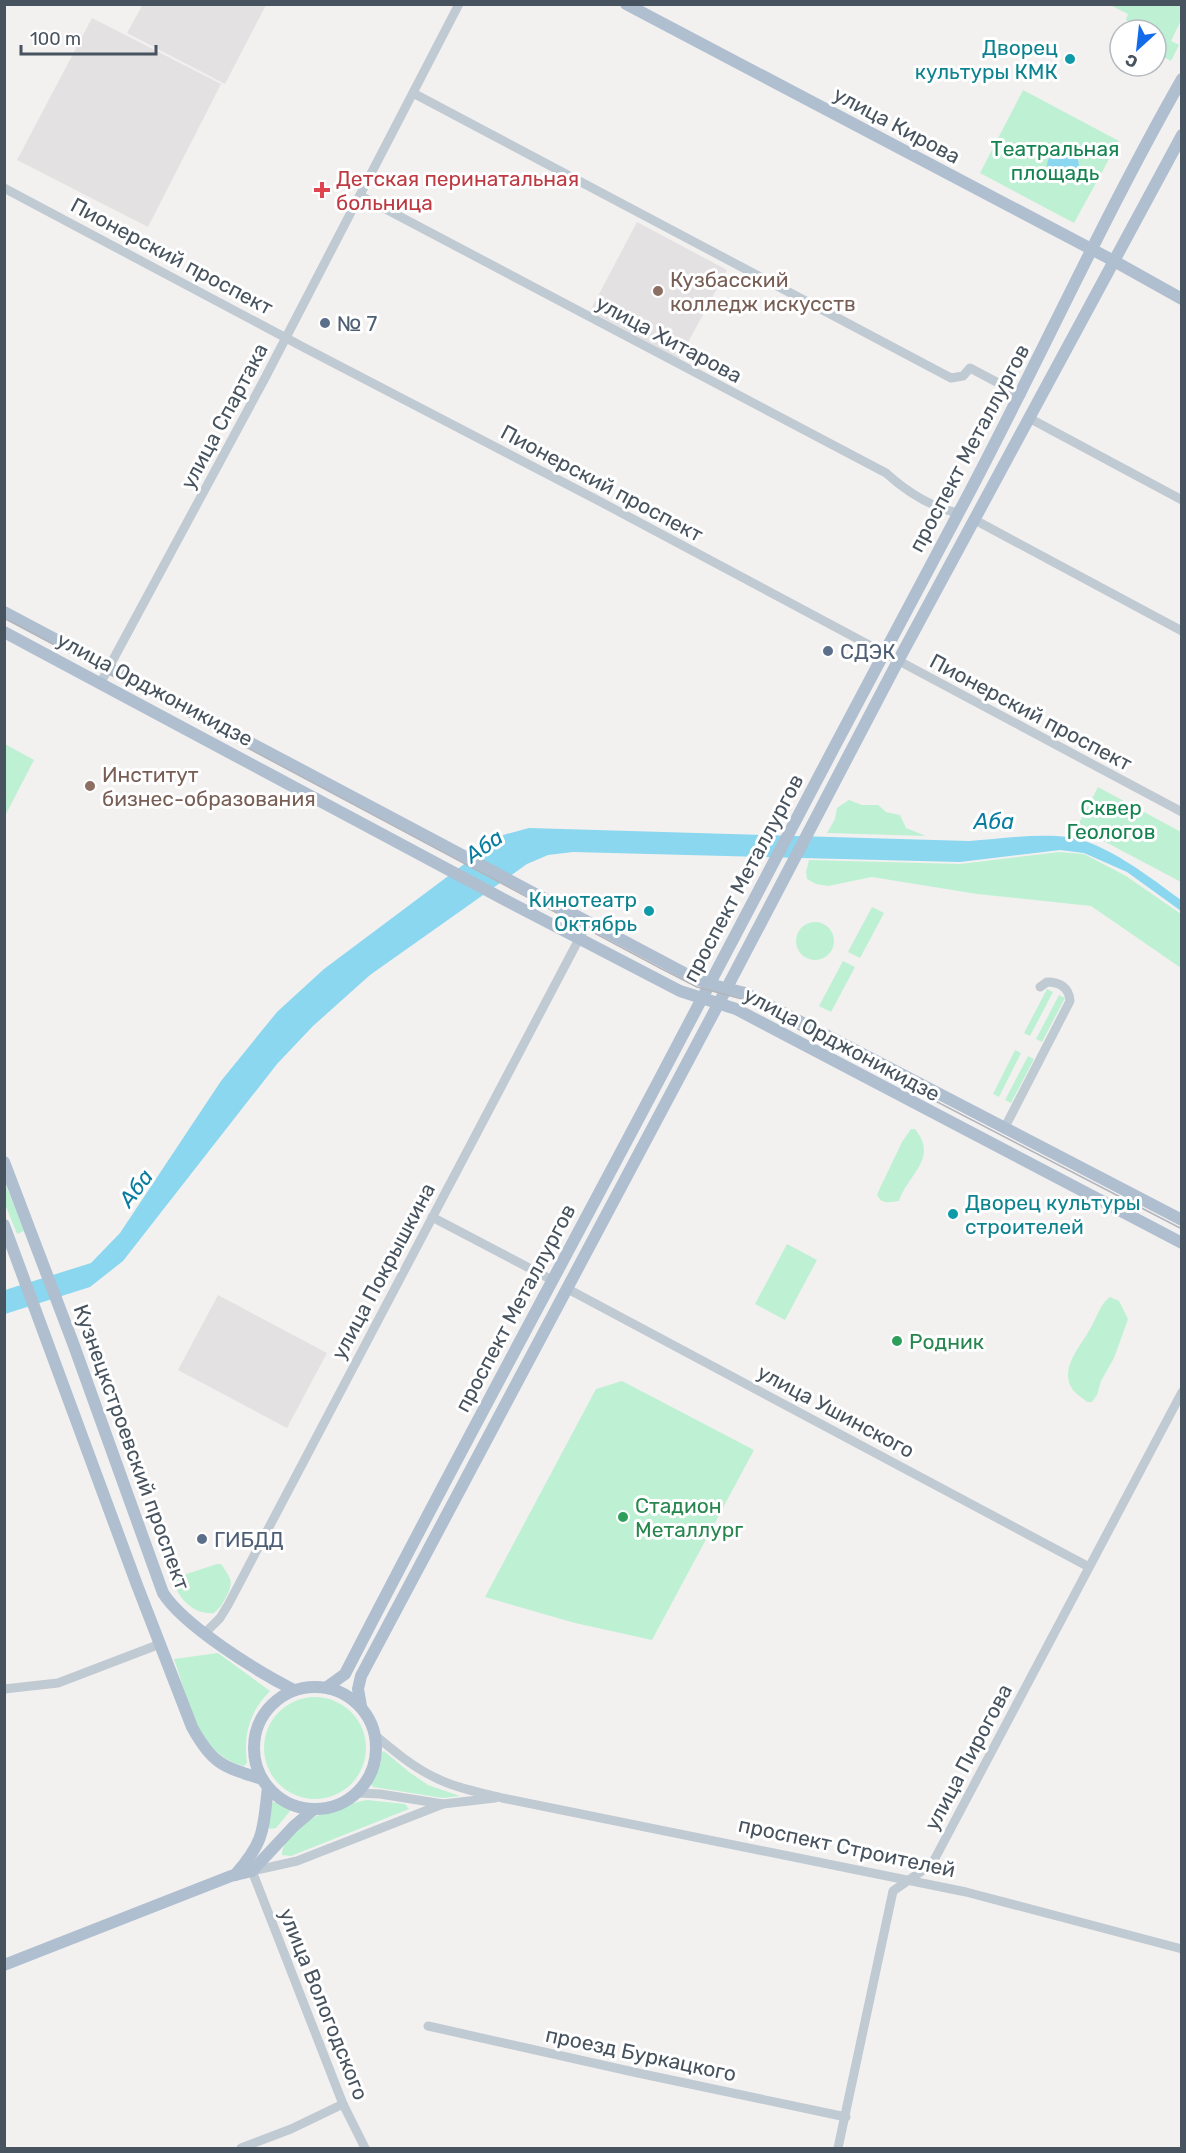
<svg xmlns="http://www.w3.org/2000/svg" width="1186" height="2153" font-family="Rubik,sans-serif">
	<style>
		.education { fill: #e4e1e2 }
		.green { fill: #bef1d3 }
		.water { fill: #8ad7ef }
		.lines { fill: none; stroke-linecap: round; stroke-linejoin: round }
		.minor { stroke: #c0cad2; stroke-width: 9 }
		.major { stroke: #afbfd0; stroke-width: 12 }
		.tram { stroke: #b2b5bb; stroke-width: 1.5 }
		.culture-dot { fill: #0f9aa8; stroke: #fff; stroke-width: 2 }
		.health-dot { fill: #e0444e; stroke: #fff; stroke-width: 2 }
		.education-dot { fill: #8d6e63; stroke: #fff; stroke-width: 2 }
		.service-dot { fill: #5c6f8a; stroke: #fff; stroke-width: 2 }
		.leisure-dot { fill: #2e9e5b; stroke: #fff; stroke-width: 2 }
		.labels { text-anchor: middle; dominant-baseline: central; stroke-width: 6; stroke-linejoin: round; paint-order: stroke }
		.culture-label { font-size: 21px; fill: #0d838f; stroke: #fff; text-anchor: end }
		.street-label { font-size: 21px; fill: #47535e; stroke: #fff }
		.park-label { font-size: 21px; fill: #14834f; stroke: #fff }
		.health-label { font-size: 21px; fill: #be3a42; stroke: #fff; text-anchor: start }
		.education-label { font-size: 21px; fill: #785e54; stroke: #fff; text-anchor: start }
		.service-label { font-size: 21px; fill: #4e5e75; stroke: #fff; text-anchor: start }
		.leisure-label { font-size: 21px; fill: #27864d; stroke: #fff; text-anchor: start }
		.water-label { font-size: 22px; font-style: italic; fill: #097da1; stroke: #fff }
	</style>
	<rect width="100%" height="100%" fill="#f3f0f0"/>
	<g class="education">
		<polygon points="143,4 266,4 266,5 225,84 127,33"/>
		<polygon points="92,18 221,84 148,227 17,160"/>
		<polygon points="637,222 727,270 679,359 590,311"/>
		<polygon points="218,1295 327,1353 287,1428 178,1370"/>
	</g>
	<g class="green">
		<polygon points="1110,5 1181,5 1181,20 1171,41 1179,45 1171,61 1156,53 1156,30 1126,30 1130,22 1126,20 1128,14"/>
		<polygon points="1023,90 1119,141 1074,223 980,173"/>
		<polygon points="5,744 34,760 6,814 4,813"/>
		<polygon points="1098,787 1181,832 1181,882 1077,827"/>
		<polygon points="849,800 862,805 878,805 886,812 900,815 906,828 926,836 827,833 835,819 837,808"/>
		<polygon points="1059,852 1084,854 1126,876 1181,914 1181,968 1091,906 977,894 872,877 828,886 816,884 807,879 806,872 809,860 960,864"/>
		<polygon points="872,907 884,913 860,958 848,952"/>
		<circle cx="815" cy="941" r="19"/>
		<polygon points="843,961 855,967 831,1012 819,1006"/>
		<polygon points="1047,989 1053,992 1030,1036 1024,1033"/>
		<polygon points="1059,995 1065,998 1042,1042 1036,1039"/>
		<polygon points="1015,1050 1021,1053 999,1097 993,1094"/>
		<polygon points="1028,1056 1034,1059 1011,1103 1005,1100"/>
		<path d="M911,1129h4c24,30 -7,45 -16,72 -9,1 -17,4 -22,-6l2,-5 23,-48z"/>
		<polygon points="4,1180 24,1231 17,1234 5,1204"/>
		<polygon points="787,1244 817,1260 785,1320 755,1304"/>
		<path d="M1110,1297l9,4 9,18 -14,39 -13,23 -4,14 -5,7h-5c-4,-4 -11,-8 -14,-12 -15,-21 8,-44 17,-61 7,-11 9,-24 20,-32z"/>
		<polygon points="622,1381 754,1450 652,1640 575,1623 485,1597 596,1389"/>
		<path d="M217,1564h4c9,13 14,18 5,33 -3,6 -6,11 -12,16 -20,2 -35,-14 -41,-32l1,-3z"/>
		<path d="M218,1653l52,38c-20,20 -27,44 -23,72l-3,3c-47,-11 -56,-68 -70,-107z"/>
		<circle cx="315" cy="1748" r="51"/>
		<polygon points="384,1751 409,1772 428,1785 460,1796 443,1798 373,1787 370,1782 380,1765 382,1752"/>
		<path d="M367,1800l38,4 4,5 -118,47 -9,-1c-1,-12 16,-28 25,-34 13,-8 46,-19 60,-21z"/>
		<polygon points="276,1802 289,1809 290,1811 276,1828 270,1829 268,1826 270,1803"/>
	</g>
	<g class="water">
		<circle cx="1063" cy="166" r="16"/>
		<path d="M529,828l440,13c32,-2 67,-8 99,-4 37,5 83,41 113,63v11l-54,-39 -43,-19 -24,-3 -100,12 -387,-10 -25,3 -21,9 -157,111 -57,51 -36,38 -154,197 -33,26 -85,27v-24l86,-27 29,-30 101,-152 56,-69 47,-43 179,-134z"/>
	</g>
	<g class="lines">
		<g class="minor">
			<polyline points="413,93 951,378 963,376 970,368 1021,395"/>
			<polyline points="4,188 303,347 601,502 1182,812"/>
			<path d="M361,196l525,277c21,19 44,34 72,40"/>
			<polyline points="1029,418 1182,500"/>
			<polyline points="975,520 1182,631"/>
			<polyline points="101,682 265,378 459,4"/>
			<path d="M1004,1129l66,-128c-1,-14 -11,-19 -23,-19l-7,5"/>
			<polyline points="432,1217 552,1280"/>
			<polyline points="566,1288 1089,1567"/>
			<polyline points="205,1633 220,1618 228,1605 588,922"/>
			<polyline points="4,1689 58,1683 160,1644"/>
			<path d="M376,1736c18,15 37,31 58,41 21,11 45,15 68,21l464,94 216,57"/>
			<polyline points="357,1793 380,1794 443,1804 495,1798"/>
			<polyline points="428,2026 638,2073 846,2117"/>
			<polyline points="241,2148 291,2129 343,2104"/>
			<polyline points="365,2148 343,2104 252,1871 297,1861 443,1804"/>
			<polyline points="838,2148 893,1891 932,1864 1182,1392"/>
		</g>
		<g class="major">
			<polyline points="626,4 1114,261 1182,299"/>
			<polyline points="4,612 688,975 709,984 745,993 1182,1220"/>
			<polyline points="4,632 507,901 680,991 736,1009 1182,1243"/>
			<path d="M4,1162l69,181 90,250c21,33 95,79 131,97"/>
			<path d="M4,1225l133,360 55,142c20,37 31,40 70,52"/>
			<circle cx="315" cy="1748" r="61"/>
			<path d="M327,1687l18,-13c102,-199 209,-395 313,-592 100,-190 199,-379 300,-568 77,-144 143,-293 224,-435"/>
			<polyline points="361,1706 358,1689 361,1676 721,999 898,661 1182,135"/>
			<path d="M235,1875c30,-34 28,-45 33,-88"/>
			<polyline points="4,1965 231,1876 252,1871 294,1826 313,1810"/>
		</g>
		<polyline class="tram" points="4,618 660,968 697,987 742,999 843,1053 1182,1229"/>
	</g>
	<g class="culture-dot">
		<circle cx="1070" cy="59" r="6"/>
		<circle cx="649" cy="911" r="6"/>
		<circle cx="953" cy="1214" r="6"/>
	</g>
	<path class="health-dot" d="M319 181h6v6h6v6h-6v6h-6v-6h-6v-6h6z"/>
	<g class="education-dot">
		<circle cx="658" cy="291" r="6"/>
		<circle cx="90" cy="786" r="6"/>
	</g>
	<g class="service-dot">
		<circle cx="325" cy="323" r="6"/>
		<circle cx="828" cy="651" r="6"/>
		<circle cx="202" cy="1539" r="6"/>
	</g>
	<g class="leisure-dot">
		<circle cx="897" cy="1341" r="6"/>
		<circle cx="623" cy="1517" r="6"/>
	</g>
	<g class="labels">
		<g class="culture-label">
			<text x="1058" y="47">Дворец<tspan x="1058" dy="24">культуры КМК</tspan></text>
			<text x="637" y="899">Кинотеатр<tspan x="637" dy="24">Октябрь</tspan></text>
			<text x="965" y="1202" text-anchor="start">Дворец культуры<tspan x="965" dy="24">строителей</tspan></text>
		</g>
		<g class="street-label">
			<text transform="translate(897 125) rotate(28)">улица Кирова</text>
			<text transform="translate(172 256) rotate(28)">Пионерский проспект</text>
			<text transform="translate(669 339) rotate(28)">улица Хитарова</text>
			<text transform="translate(224 416) rotate(-62)">улица Спартака</text>
			<text transform="translate(969 448) rotate(-62)">проспект Металлургов</text>
			<text transform="translate(602 483) rotate(28)">Пионерский проспект</text>
			<text transform="translate(155 689) rotate(28)">улица Орджоникидзе</text>
			<text transform="translate(1031 712) rotate(28)">Пионерский проспект</text>
			<text transform="translate(743 878) rotate(-62)">проспект Металлургов</text>
			<text transform="translate(842 1044) rotate(28)">улица Орджоникидзе</text>
			<text transform="translate(383 1271) rotate(-62)">улица Покрышкина</text>
			<text transform="translate(515 1308) rotate(-62)">проспект Металлургов</text>
			<text transform="translate(836 1411) rotate(28)">улица Ушинского</text>
			<text transform="translate(132 1447) rotate(70)">Кузнецкстроевский проспект</text>
			<text transform="translate(968 1757) rotate(-62)">улица Пирогова</text>
			<text transform="translate(847 1847) rotate(12)">проспект Строителей</text>
			<text transform="translate(324 2004) rotate(68)">улица Вологодского</text>
			<text transform="translate(641 2054) rotate(12)">проезд Буркацкого</text>
		</g>
		<g class="park-label">
			<text x="1055" y="148">Театральная<tspan x="1055" dy="24">площадь</tspan></text>
			<text x="1111" y="807">Сквер<tspan x="1111" dy="24">Геологов</tspan></text>
		</g>
		<g class="health-label">
			<text x="336" y="178">Детская перинатальная<tspan x="336" dy="24">больница</tspan></text>
		</g>
		<g class="education-label">
			<text x="670" y="279">Кузбасский<tspan x="670" dy="24">колледж искусств</tspan></text>
			<text x="102" y="774">Институт<tspan x="102" dy="24">бизнес-образования</tspan></text>
		</g>
		<g class="service-label">
			<text x="337" y="323">№ 7</text>
			<text x="840" y="651">СДЭК</text>
			<text x="214" y="1539">ГИБДД</text>
		</g>
		<g class="leisure-label">
			<text x="909" y="1341">Родник</text>
			<text x="635" y="1505">Стадион<tspan x="635" dy="24">Металлург</tspan></text>
		</g>
		<g class="water-label">
			<text x="994" y="821">Аба</text>
			<text transform="translate(484 846) rotate(-35)">Аба</text>
			<text transform="translate(136 1188) rotate(-53)">Аба</text>
		</g>
	</g>
	<rect width="1186" height="2153" fill="none" stroke="#47535e" stroke-width="12"/>
	<g transform="translate(1138 48) rotate(207)"><circle r="28" fill="#ffffff" stroke="#b5babf" stroke-width="1.5"/>
	<path d="M0-4.5L10 22L0 15L-10 22Z" fill="#146be9"/>
	<text y="-9" font-size="16" font-weight="bold" text-anchor="middle" fill="#47535e">С</text>
	</g>
	<path d="M21 45v9h135v-9" fill="none" stroke="#47535e" stroke-width="3"/>
	<text x="30" y="45" font-size="18" fill="#47535e" stroke="#ffffff" stroke-width="4.5" paint-order="stroke">100 m</text>
</svg>
